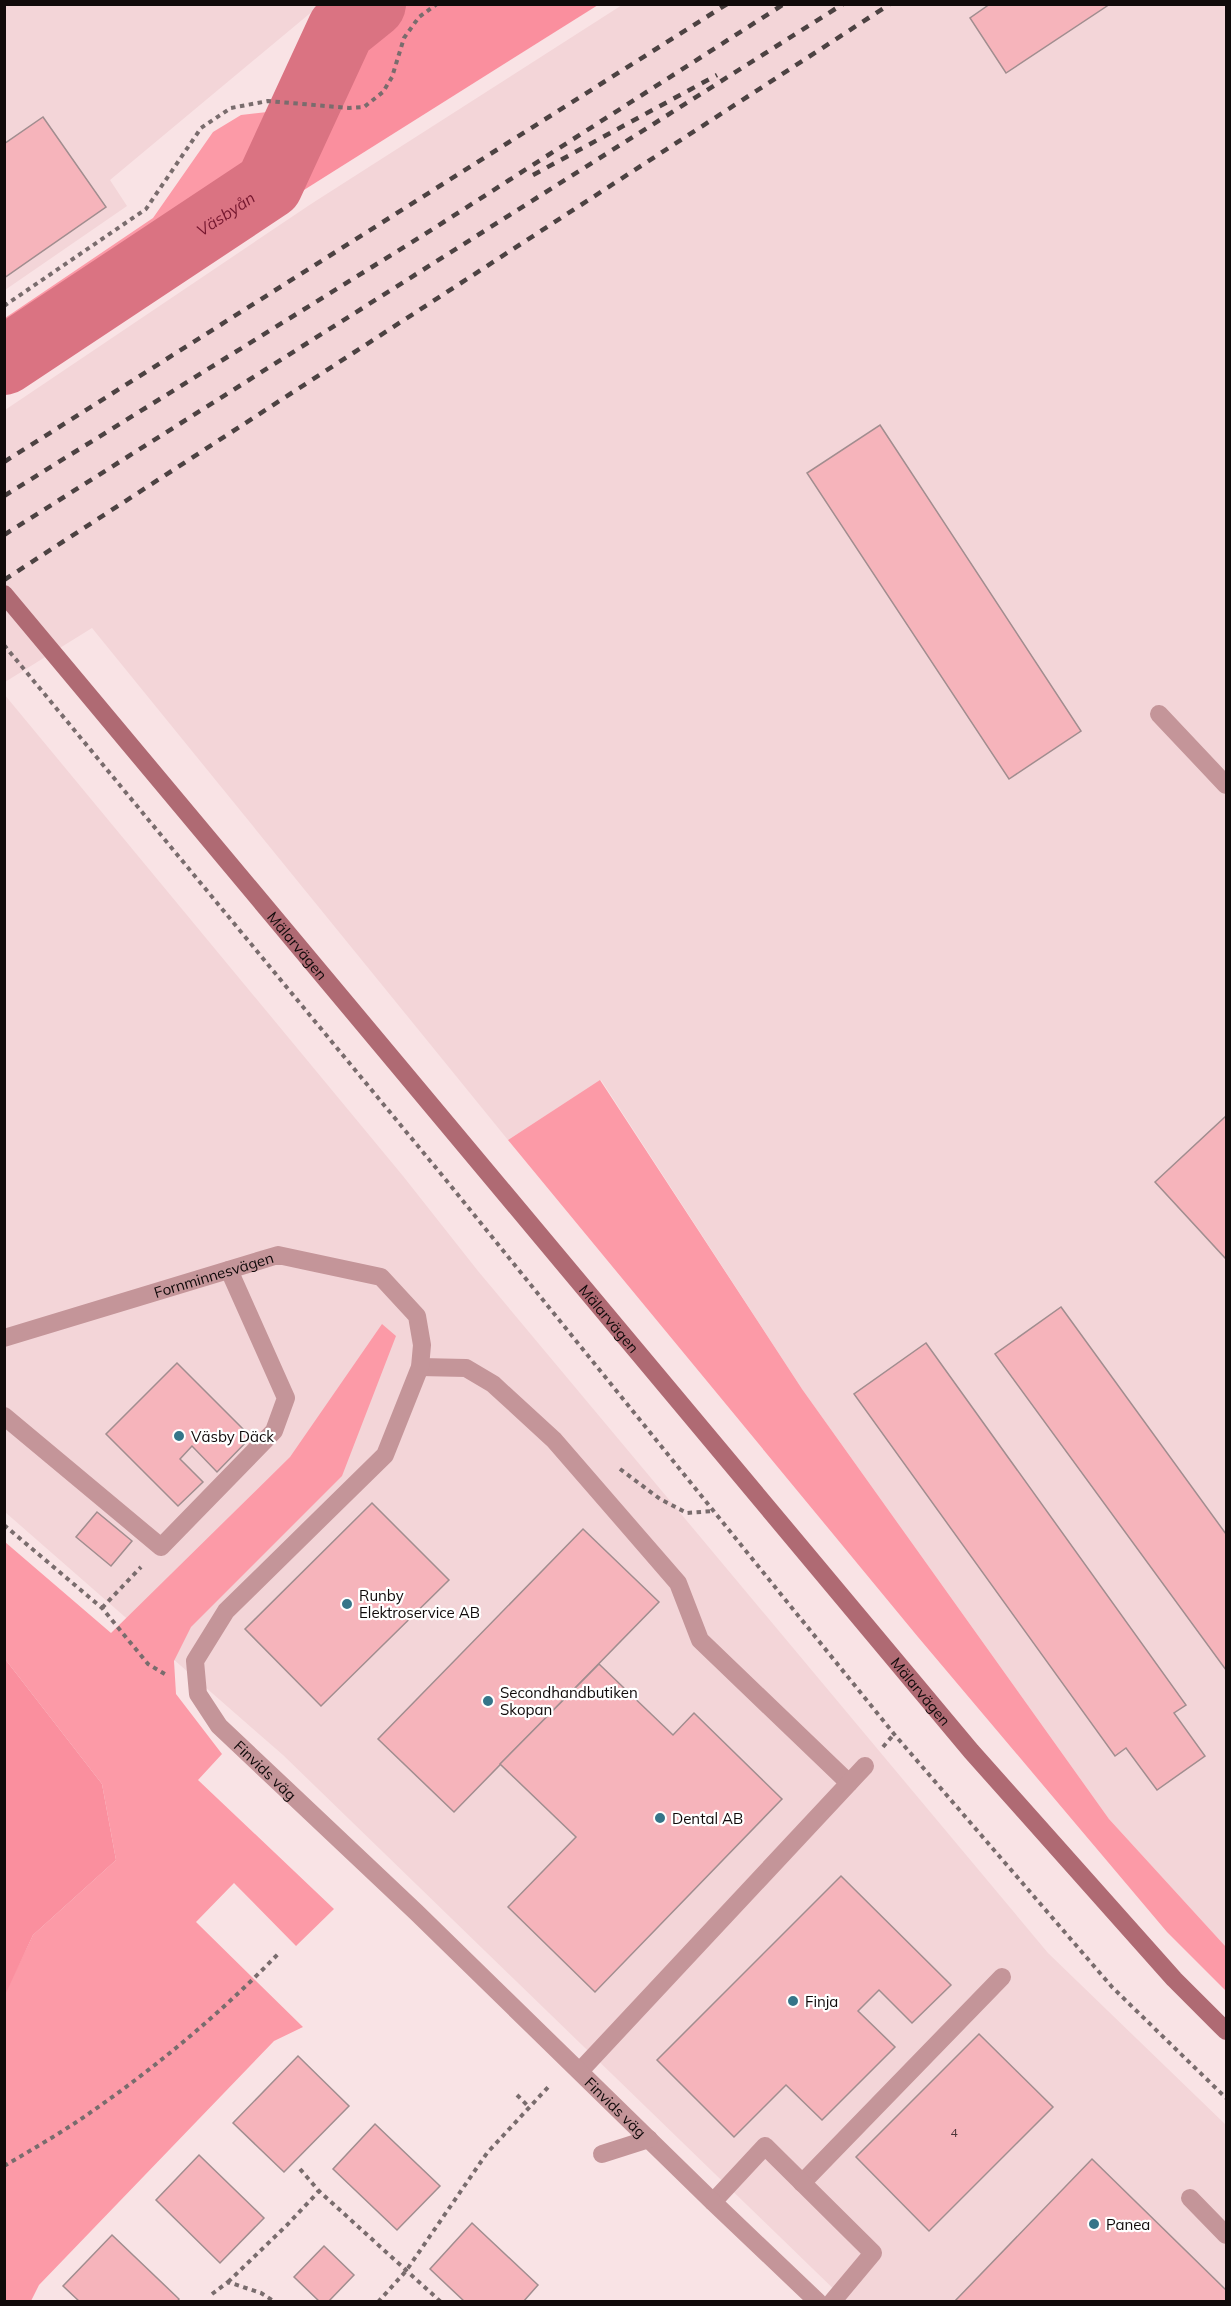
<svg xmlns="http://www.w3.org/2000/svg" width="1231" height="2306" font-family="Mulish,sans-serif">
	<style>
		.built { fill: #f3d5d8 }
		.green { fill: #fc9aa7 }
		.forest { fill: #fa8f9e }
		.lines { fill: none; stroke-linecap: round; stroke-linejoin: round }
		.river { stroke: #da7382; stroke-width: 68 }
		.building { fill: #f6b4bb; stroke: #a18d8f; stroke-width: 1.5 }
		.path { stroke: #796c6d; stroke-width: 4; stroke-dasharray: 4.5 4.5; stroke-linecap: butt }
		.lane { stroke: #c49599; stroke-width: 18 }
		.street { stroke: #c49599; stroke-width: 18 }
		.secondary { stroke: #af6a73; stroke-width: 18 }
		.rail { stroke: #4c4242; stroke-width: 4.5; stroke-dasharray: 8 8; stroke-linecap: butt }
		.poi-dot { fill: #357589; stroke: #fff; stroke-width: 2 }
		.labels { text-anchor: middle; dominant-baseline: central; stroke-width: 4.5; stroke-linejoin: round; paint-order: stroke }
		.number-label { font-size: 12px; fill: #4a3436 }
		.street-label { font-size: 15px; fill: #100a0a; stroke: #fff }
		.poi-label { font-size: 15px; fill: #100a0a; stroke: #fff; text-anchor: start }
		.water-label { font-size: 16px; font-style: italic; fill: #74162e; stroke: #fff }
	</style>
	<rect width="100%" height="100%" fill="#f9e3e5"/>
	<g class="built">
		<polygon points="5,5 320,5 110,180 127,206 5,290"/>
		<polygon points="622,5 1226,5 1226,1947 1109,1819 802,1389 601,1080 508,1140 92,628 5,682 5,410 311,204"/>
		<polygon points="4,694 403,1176 478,1271 1048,1953 1226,2125 1226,2301 846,2301 283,1755 5,1512"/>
	</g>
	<g class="green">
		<polygon points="276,111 257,179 5,342 5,318 153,218 213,132 241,115"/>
		<polygon points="600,1080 802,1389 1109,1819 1226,1947 1226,1991 1167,1932 918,1637 508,1140"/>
		<polygon points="382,1324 396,1336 342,1476 191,1627 174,1661 176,1694 222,1754 198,1780 334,1909 296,1946 234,1883 196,1922 303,2027 274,2041 39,2285 31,2301 5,2301 4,1995 33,1935 116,1860 102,1784 5,1659 5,1542 111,1633 290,1457"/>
	</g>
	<g class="forest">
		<polygon points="406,5 598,5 296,195 352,72 386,21"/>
		<polygon points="5,1659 102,1784 116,1860 33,1935 5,1995"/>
	</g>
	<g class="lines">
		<path class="river" id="s1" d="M4,361l265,-176 72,-156 31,-25"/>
	</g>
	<g class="building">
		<polygon points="990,4 1110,4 1006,73 970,18"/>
		<polygon points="43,117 106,207 4,278 4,144"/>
		<polygon points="880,425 1081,731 1009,779 807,473"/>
		<polygon points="1226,1116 1226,1259 1155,1182"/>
		<polygon points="1061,1307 1226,1534 1226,1670 995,1354"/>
		<polygon points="926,1343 1186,1705 1174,1713 1205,1756 1157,1790 1126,1748 1115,1756 854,1394"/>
		<polygon points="177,1363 251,1437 217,1472 192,1446 180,1459 203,1482 178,1506 106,1434"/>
		<polygon points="372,1503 449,1580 321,1706 245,1629"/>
		<polygon points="97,1512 132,1541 111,1566 76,1537"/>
		<polygon points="583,1529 659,1602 454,1812 378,1739"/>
		<polygon points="599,1664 673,1735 694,1713 782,1799 595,1992 508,1907 576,1837 500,1764"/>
		<polygon points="841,1876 951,1985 912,2023 879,1990 858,2011 895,2047 822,2120 786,2085 734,2137 657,2060"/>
		<polygon points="979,2034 1053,2107 929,2231 856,2157"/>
		<polygon points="298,2056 349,2106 284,2172 233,2123"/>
		<polygon points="375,2124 440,2186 397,2230 333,2169"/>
		<polygon points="199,2155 264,2218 220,2263 156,2200"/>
		<polygon points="1092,2159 1226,2290 1226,2302 954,2302"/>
		<polygon points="472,2223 538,2285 523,2302 465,2302 430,2269"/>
		<polygon points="112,2235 179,2299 177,2302 80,2302 63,2286"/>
		<polygon points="324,2246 354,2275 328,2302 320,2302 294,2277"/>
	</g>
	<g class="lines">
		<g class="path">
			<polyline points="4,306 146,209 201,128 231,108 268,101 349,108 364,107 383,92 392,77 404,38 419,17 437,4"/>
			<polyline points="4,645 446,1180 894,1734 1112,1987 1226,2098"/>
			<polyline points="620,1469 660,1499 687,1513 713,1511"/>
			<polyline points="4,1525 102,1608 148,1664 168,1676"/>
			<polyline points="102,1608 141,1567"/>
			<polyline points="883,1747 894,1734"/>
			<polyline points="517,2095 529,2107"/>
			<path d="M4,2166c24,-14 48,-28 71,-43 73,-49 142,-106 203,-169"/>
			<polyline points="300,2169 319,2191 441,2302"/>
			<polyline points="228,2282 288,2224 319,2191"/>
			<polyline points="212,2294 228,2282 261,2293 275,2302"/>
			<polyline points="378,2302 406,2271 487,2153 551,2084"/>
		</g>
		<g class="lane">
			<polyline points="1159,714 1226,785"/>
			<polyline points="420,1367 466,1368 493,1384 554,1440 678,1583 700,1640 849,1783"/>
			<polyline points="4,1416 161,1547 274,1431 286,1398 229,1270"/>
			<polyline points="580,2071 865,1766"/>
			<polyline points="802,2183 1002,1977"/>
			<polyline points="1190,2198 1226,2235"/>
			<polyline points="713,2202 765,2146 873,2253 832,2302"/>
		</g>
		<g class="street">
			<path id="s2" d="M4,1338l274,-83 103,22 36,39 5,29 -2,22 -35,88 -159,156 -31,50 3,33 21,32 197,186 297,290 105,100"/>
			<polyline points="602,2154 649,2139"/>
		</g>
		<path class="secondary" id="s3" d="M4,594l967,1157 203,228 52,52"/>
		<g class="rail">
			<polyline points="533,175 717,75"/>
			<polyline points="4,462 727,4"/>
			<polyline points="4,496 425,234 784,4"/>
			<polyline points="4,535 843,4"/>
			<polyline points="4,580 890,4"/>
		</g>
	</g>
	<g class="poi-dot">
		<circle cx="179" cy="1436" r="6"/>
		<circle cx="347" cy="1604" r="6"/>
		<circle cx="488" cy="1701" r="6"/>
		<circle cx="660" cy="1818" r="6"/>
		<circle cx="793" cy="2001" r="6"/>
		<circle cx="1094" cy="2224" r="6"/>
	</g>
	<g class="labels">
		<g class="number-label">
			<text x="954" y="2132">4</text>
		</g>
		<g class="street-label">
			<text stroke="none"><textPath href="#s3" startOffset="458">Mälarvägen</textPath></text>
			<text stroke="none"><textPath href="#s2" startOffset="219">Fornminnesvägen</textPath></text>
			<text stroke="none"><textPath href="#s3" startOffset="944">Mälarvägen</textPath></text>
			<text stroke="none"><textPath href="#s3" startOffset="1430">Mälarvägen</textPath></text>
			<text stroke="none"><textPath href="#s2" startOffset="1008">Finvids väg</textPath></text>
			<text stroke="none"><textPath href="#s2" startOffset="1494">Finvids väg</textPath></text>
		</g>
		<g class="poi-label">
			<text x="191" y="1436">Väsby Däck</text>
			<text x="359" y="1595">Runby<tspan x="359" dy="17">Elektroservice AB</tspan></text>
			<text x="500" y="1692">Secondhandbutiken<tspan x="500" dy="17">Skopan</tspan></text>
			<text x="672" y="1818">Dental AB</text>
			<text x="805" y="2001">Finja</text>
			<text x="1106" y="2224">Panea</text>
		</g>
		<g class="water-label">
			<text stroke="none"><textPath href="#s1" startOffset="266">Väsbyån</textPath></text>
		</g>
	</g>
	<rect width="1231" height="2306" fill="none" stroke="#100a0a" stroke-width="12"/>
</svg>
